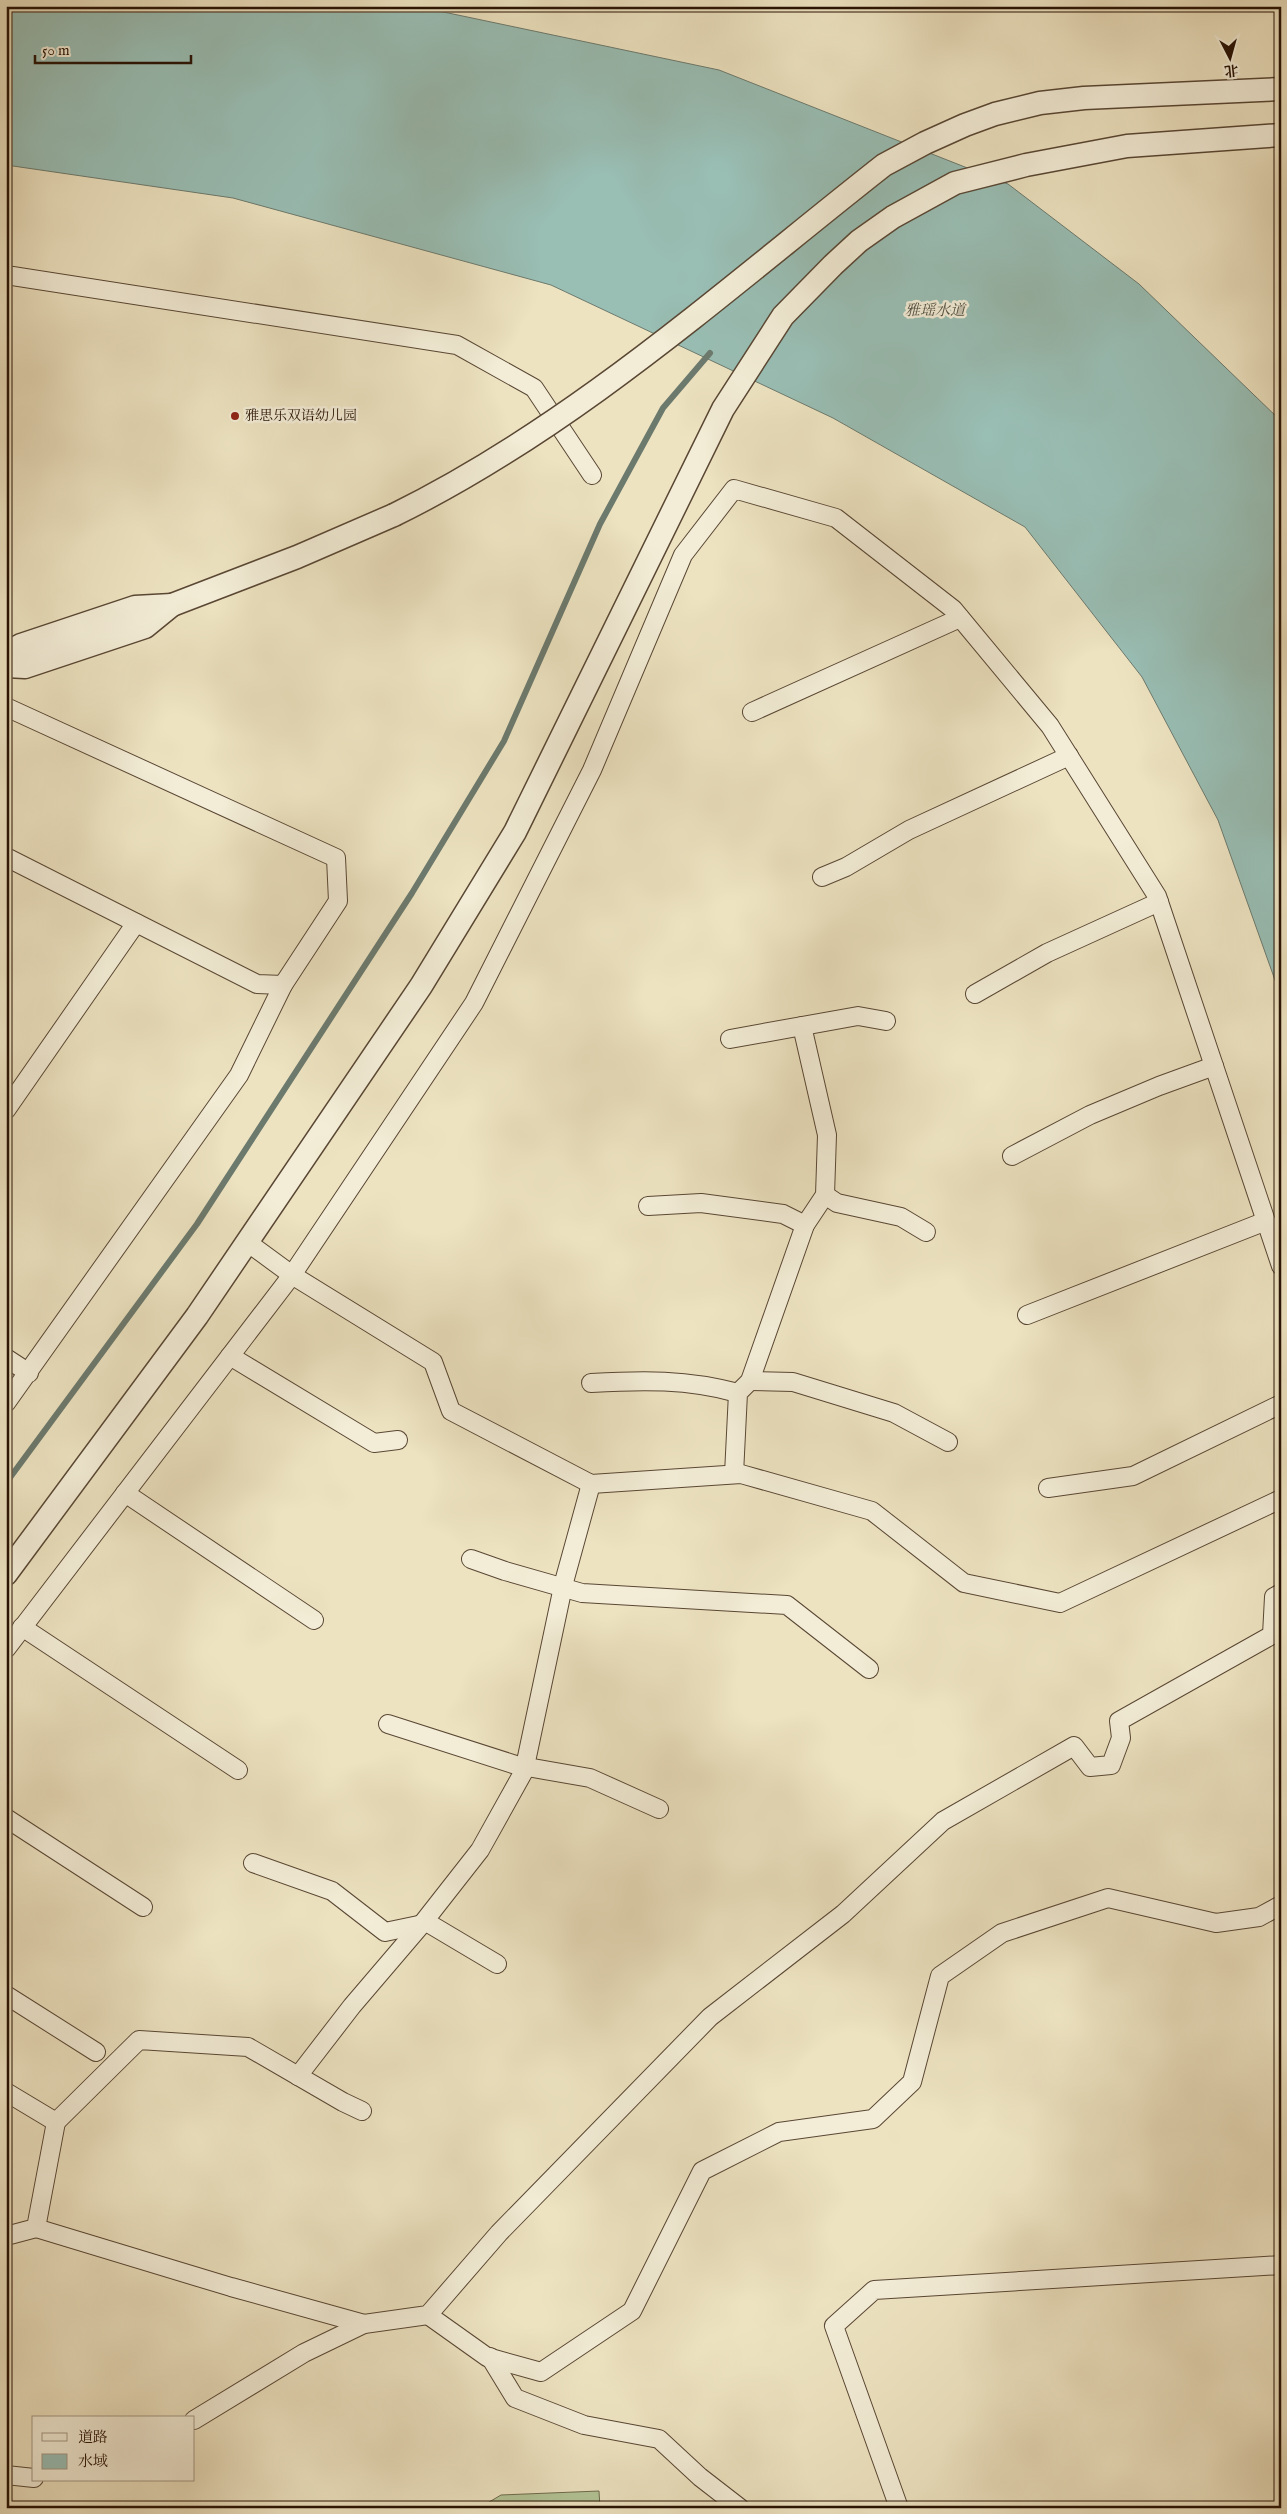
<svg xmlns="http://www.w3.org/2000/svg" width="1287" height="2514" font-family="'IM FELL English','Noto Serif SC',serif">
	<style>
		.green { fill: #b3c597; stroke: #6e6c4e }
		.water { fill: #99beb4; stroke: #6c7a6e }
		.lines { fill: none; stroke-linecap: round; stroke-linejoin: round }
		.stream { stroke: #6c7a6e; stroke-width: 6 }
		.minor-casing { stroke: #594734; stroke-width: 20 }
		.tertiary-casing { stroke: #594734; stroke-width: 25 }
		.minor { stroke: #f3edd7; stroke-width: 18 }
		.tertiary { stroke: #f3edd7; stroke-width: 22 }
		.tertiary-bridge-casing { stroke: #594734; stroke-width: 25; stroke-linecap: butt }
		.tertiary-bridge { stroke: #f3edd7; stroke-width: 22 }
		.poi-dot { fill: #8f2418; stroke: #f3edd7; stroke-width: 2 }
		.labels { text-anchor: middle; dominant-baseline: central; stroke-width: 5; stroke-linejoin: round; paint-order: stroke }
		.poi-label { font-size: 14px; fill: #281305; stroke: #f3edd7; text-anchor: start }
		.water-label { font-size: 15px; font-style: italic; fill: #504f42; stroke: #f3edd7 }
	</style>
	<rect width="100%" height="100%" fill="#ede3c1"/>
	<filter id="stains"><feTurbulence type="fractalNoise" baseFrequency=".004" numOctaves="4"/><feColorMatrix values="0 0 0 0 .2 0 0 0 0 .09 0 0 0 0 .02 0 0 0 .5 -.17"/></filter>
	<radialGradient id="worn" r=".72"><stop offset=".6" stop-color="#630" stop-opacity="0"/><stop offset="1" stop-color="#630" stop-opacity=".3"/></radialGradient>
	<polygon class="green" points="599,2491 600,2508 479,2508 501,2495"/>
	<polygon class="water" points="6,6 415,6 719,70 1008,184 1139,284 1281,421 1281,997 1218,820 1142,677 1025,527 833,418 551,285 233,198 6,165"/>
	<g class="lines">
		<polyline class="stream" points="6,1483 197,1224 412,893 504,741 600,524 663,408 710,353"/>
		<g class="minor-casing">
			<g id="minor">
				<polyline points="6,275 457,345 534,388 592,475"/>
				<polyline points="6,707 336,858 338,901 283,985 257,984 6,857"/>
				<polyline points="752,712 960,618"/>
				<polyline points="822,877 846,867 909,830 1069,756"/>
				<polyline points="975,994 1047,953 1159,902"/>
				<polyline points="730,1039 858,1016 886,1021"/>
				<polyline points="6,1110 136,923"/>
				<polyline points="1012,1156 1090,1115 1159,1086 1214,1066"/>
				<polyline points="825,1195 837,1203 901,1217 926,1232"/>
				<polyline points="648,1206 701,1203 783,1214 805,1225"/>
				<polyline points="247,1242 292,1275 433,1362 451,1411 591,1484 741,1474 872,1511 964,1583 1060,1603 1281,1499"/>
				<polyline points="1027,1315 1266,1221"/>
				<polyline points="230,1356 374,1443 398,1440"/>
				<polyline points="6,1358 29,1373"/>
				<polyline points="750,1381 793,1382 894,1413 948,1442"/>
				<path d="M591,1383c51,-3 96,-4 147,10"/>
				<polyline points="6,1403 239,1075 283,985"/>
				<polyline points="734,1474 738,1393 750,1381 805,1225 825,1195 827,1135 802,1026"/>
				<polyline points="1048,1488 1133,1476 1281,1404"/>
				<polyline points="125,1493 314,1620"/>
				<polyline points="471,1559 505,1571 582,1593 787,1605 869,1669"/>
				<polyline points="22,1627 238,1770"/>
				<polyline points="6,1649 292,1275 474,1003 592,770 683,555 734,489 836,518 953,609 1050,726 1157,896 1281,1266"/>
				<polyline points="388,1724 516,1765 590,1778 659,1809"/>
				<polyline points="6,1818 143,1907"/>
				<polyline points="253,1863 332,1891 385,1932 428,1923 497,1964"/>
				<polyline points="6,1995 96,2052"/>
				<polyline points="298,2076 352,2006 422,1924 480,1850 524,1771 564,1582 591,1484"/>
				<polyline points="6,2092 56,2122 36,2228 6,2236"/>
				<polyline points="56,2122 139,2040 248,2047 343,2102 362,2111"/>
				<polyline points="36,2228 231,2287 364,2324"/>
				<polyline points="428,2315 487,2357 541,2372 632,2311 702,2171 779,2132 873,2119 912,2082 940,1976 1002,1933 1108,1898 1216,1923 1259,1917 1281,1905"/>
				<polyline points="490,2357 515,2398 584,2425 659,2439 700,2477 740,2508"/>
				<polyline points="194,2420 304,2353 364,2324 428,2315 499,2233 710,2017 843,1914 943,1821 1074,1746 1090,1767 1111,1765 1121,1738 1119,1721 1272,1635 1274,1597 1281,1593"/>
				<polyline points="6,2475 34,2478"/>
				<polyline points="899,2508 834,2326 874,2290 1281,2265"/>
			</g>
		</g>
		<g class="tertiary-casing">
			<g id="tertiary">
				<polyline points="172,605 297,557 394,515"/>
				<polyline points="6,653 21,645 135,607 172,605 145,627 25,667 6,666"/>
				<polyline points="6,1574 197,1316 421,986 515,832 723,409 783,316 833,265 859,241 893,217 955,183 1026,165 1127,146 1281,135"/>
			</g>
		</g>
		<use href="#minor" class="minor"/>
		<use href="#tertiary" class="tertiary"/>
		<g class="tertiary-bridge-casing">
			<path id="tertiary-bridge" d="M394,515c181,-89 332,-226 490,-350l41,-22 40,-18 30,-11 45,-11 44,-5 197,-9"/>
		</g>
		<use href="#tertiary-bridge" class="tertiary-bridge"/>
	</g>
	<circle class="poi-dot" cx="235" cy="416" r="5"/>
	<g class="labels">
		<g class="poi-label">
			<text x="245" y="416">雅思乐双语幼儿园</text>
		</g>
		<g class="water-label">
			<text x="935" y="310">雅瑶水道</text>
		</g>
	</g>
	<rect width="1287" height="2514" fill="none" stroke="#ede3c1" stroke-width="25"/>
	<rect x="8" y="8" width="1272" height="2499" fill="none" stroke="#281305" stroke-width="2.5"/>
	<rect x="12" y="12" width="1262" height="2489" fill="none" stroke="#281305"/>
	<rect x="32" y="2416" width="162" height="65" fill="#f3edd7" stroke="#a29683"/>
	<rect x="42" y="2433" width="25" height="8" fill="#f3edd7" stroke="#a29683"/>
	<text x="78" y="2442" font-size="15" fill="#281305">道路</text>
	<rect x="42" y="2454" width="25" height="15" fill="#99beb4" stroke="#a29683"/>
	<text x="78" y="2466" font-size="15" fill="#281305">水域</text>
	<g transform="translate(1230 58) rotate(174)" stroke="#f3edd7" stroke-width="4" paint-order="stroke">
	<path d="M0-4L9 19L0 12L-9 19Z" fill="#281305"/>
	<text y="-8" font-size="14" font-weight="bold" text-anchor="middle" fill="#281305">北</text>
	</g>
	<path d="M35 55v8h156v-8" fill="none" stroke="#281305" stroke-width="2.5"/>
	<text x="42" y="55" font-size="15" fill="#281305" stroke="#f3edd7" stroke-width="4" paint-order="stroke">50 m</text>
	<rect width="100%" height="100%" filter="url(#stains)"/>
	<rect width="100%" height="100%" fill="url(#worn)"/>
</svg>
